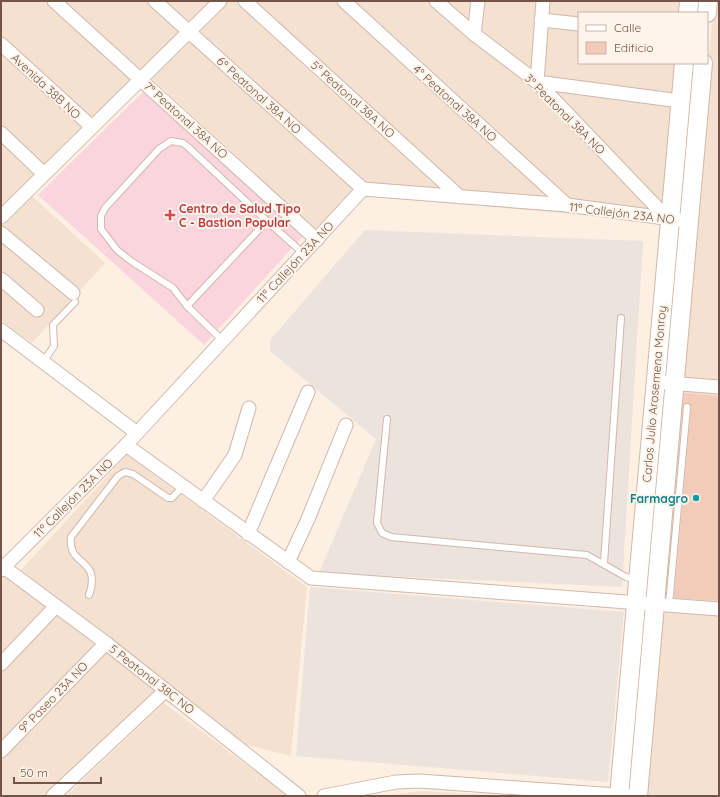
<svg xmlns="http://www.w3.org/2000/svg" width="720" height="797" font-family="Quicksand,sans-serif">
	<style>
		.residential { fill: #f4e1d0 }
		.industrial { fill: #ece3dd }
		.medical { fill: #fbd5dd }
		.building { fill: #f3cbb9 }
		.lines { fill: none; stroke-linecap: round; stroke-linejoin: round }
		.service-casing { stroke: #d0b8ac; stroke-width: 8 }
		.minor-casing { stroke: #d0b8ac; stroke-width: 15 }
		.secondary-casing { stroke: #d3b7a9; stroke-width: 20 }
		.service { stroke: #fff; stroke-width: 6 }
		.minor { stroke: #fff; stroke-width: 13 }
		.secondary { stroke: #fff; stroke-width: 18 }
		.health-dot { fill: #e0444e; stroke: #fff4e9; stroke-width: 1.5 }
		.culture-dot { fill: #0f9aa8; stroke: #fff4e9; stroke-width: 1.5 }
		.labels { text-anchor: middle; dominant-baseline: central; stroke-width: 4; stroke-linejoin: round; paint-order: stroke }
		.street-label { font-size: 12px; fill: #755448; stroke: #fff4e9 }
		.health-label { font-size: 12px; font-weight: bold; fill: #be3a42; stroke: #fff4e9; text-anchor: start }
		.culture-label { font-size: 12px; font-weight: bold; fill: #0d838f; stroke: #fff4e9; text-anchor: end }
	</style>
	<rect width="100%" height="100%" fill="#fdf0e2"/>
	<g class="residential">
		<polygon points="1,1 695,1 694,13 579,13 579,63 690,63 675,223 367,196 325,238 150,77 32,196 105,263 32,343 1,320"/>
		<polygon points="714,1 719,1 719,796 645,796"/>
		<polygon points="127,455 307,587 291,756 247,745 165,681 45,796 1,796 1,564 105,635 21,570"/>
		<polygon points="164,703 288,796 66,796"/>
		<polygon points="422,791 509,796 379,796"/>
	</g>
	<g class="industrial">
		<polygon points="365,230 643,241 622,587 319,573 376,439 270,351 271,339"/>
		<polygon points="310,587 624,612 608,782 296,756"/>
	</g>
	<polygon class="medical" points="143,92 303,236 204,345 38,195"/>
	<polygon class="building" points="684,393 719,396 719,601 674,598 691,407 688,403 683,405"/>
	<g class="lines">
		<g class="service-casing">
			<g id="service">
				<polyline points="187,306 267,221 304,254"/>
				<polyline points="222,340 187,306 173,288 131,261 117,250 101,229 101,216 105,208 159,149 171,141 183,143 188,147 267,221"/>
				<polyline points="43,362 54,346 53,325 75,302"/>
				<polyline points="387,419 377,523 382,533 391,537 587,555 626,577 637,580"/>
				<polyline points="604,563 621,318"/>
				<path d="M89,595c13,-38 -22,-28 -18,-58l47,-61 7,-4 8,2 35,24h4l11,-12"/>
				<polyline points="669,605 687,407"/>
			</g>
		</g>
		<g class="minor-casing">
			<g id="minor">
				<polyline points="54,1 317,240"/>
				<polyline points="155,1 363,189"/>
				<polyline points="245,1 460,197"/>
				<polyline points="344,1 567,205"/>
				<polyline points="436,1 474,34 537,82 668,219"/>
				<polyline points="543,1 537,82 680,101"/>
				<polyline points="541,20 579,24"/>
				<polyline points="474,34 478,1"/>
				<polyline points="1,44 92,127"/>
				<polyline points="1,133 44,174"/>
				<polyline points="1,217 220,1"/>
				<polyline points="1,233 73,293"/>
				<polyline points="1,279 37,310"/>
				<polyline points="1,330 137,433"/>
				<polyline points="656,382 719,387"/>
				<polyline points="126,445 311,578 719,609"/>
				<polyline points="203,501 235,455 249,408"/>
				<polyline points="248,534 308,392"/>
				<polyline points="288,562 308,519 346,425"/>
				<polyline points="1,565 106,643 299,796"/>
				<polyline points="1,570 126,445 363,189 567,205 688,221"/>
				<polyline points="1,664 56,606"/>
				<polyline points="1,751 106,643"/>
				<polyline points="53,796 166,690"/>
				<polyline points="324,796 396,782 420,781 631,796"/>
			</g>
		</g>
		<g class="secondary-casing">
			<g id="secondary">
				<polyline points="688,13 689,1"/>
				<polyline points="707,13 708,1"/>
				<polyline points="619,796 684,63"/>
				<polyline points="638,796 703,63"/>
			</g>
		</g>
		<use href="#service" class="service"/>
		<use href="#minor" class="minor"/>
		<use href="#secondary" class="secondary"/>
	</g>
	<path class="health-dot" d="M168 209h4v4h4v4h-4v4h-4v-4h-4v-4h4z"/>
	<circle class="culture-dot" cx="696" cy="498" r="4"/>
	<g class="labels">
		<g class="street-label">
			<text transform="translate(46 86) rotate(43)">Avenida 38B NO</text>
			<text transform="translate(259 95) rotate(42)">6º Peatonal 38A NO</text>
			<text transform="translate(353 99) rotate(42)">5° Peatonal 38A NO</text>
			<text transform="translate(455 103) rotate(42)">4° Peatonal 38A NO</text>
			<text transform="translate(565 114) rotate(45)">3° Peatonal 38A NO</text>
			<text transform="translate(186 120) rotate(42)">7° Peatonal 38A NO</text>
			<text transform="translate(622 213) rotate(7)">11º Callejón 23A NO</text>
			<text transform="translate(295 262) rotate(-47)">11º Callejón 23A NO</text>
			<text transform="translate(654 394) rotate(-85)">Carlos Julio Arosemena Monroy</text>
			<text transform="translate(73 498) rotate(-45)">11º Callejón 23A NO</text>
			<text transform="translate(152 679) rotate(38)">5 Peatonal 38C NO</text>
			<text transform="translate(53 697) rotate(-46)">9º Paseo 23A NO</text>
		</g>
		<g class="health-label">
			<text x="179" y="208">Centro de Salud Tipo<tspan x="179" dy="14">C - Bastion Popular</tspan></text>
		</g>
		<g class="culture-label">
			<text x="688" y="498">Farmagro</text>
		</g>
	</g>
	<rect width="720" height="797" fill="none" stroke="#755448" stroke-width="4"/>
	<rect x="578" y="12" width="130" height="52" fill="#fff4e9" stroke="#c8b4a9"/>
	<rect x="586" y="25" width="20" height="6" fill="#ffffff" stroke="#c8b4a9"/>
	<text x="614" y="32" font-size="12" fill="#755448">Calle</text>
	<rect x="586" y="42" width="20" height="12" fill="#f3cbb9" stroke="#c8b4a9"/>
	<text x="614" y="52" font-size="12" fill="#755448">Edificio</text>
	<path d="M14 777v6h87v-6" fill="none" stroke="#755448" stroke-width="2"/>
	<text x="20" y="777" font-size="12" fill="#755448" stroke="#fff4e9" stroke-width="3" paint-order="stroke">50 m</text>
</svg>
